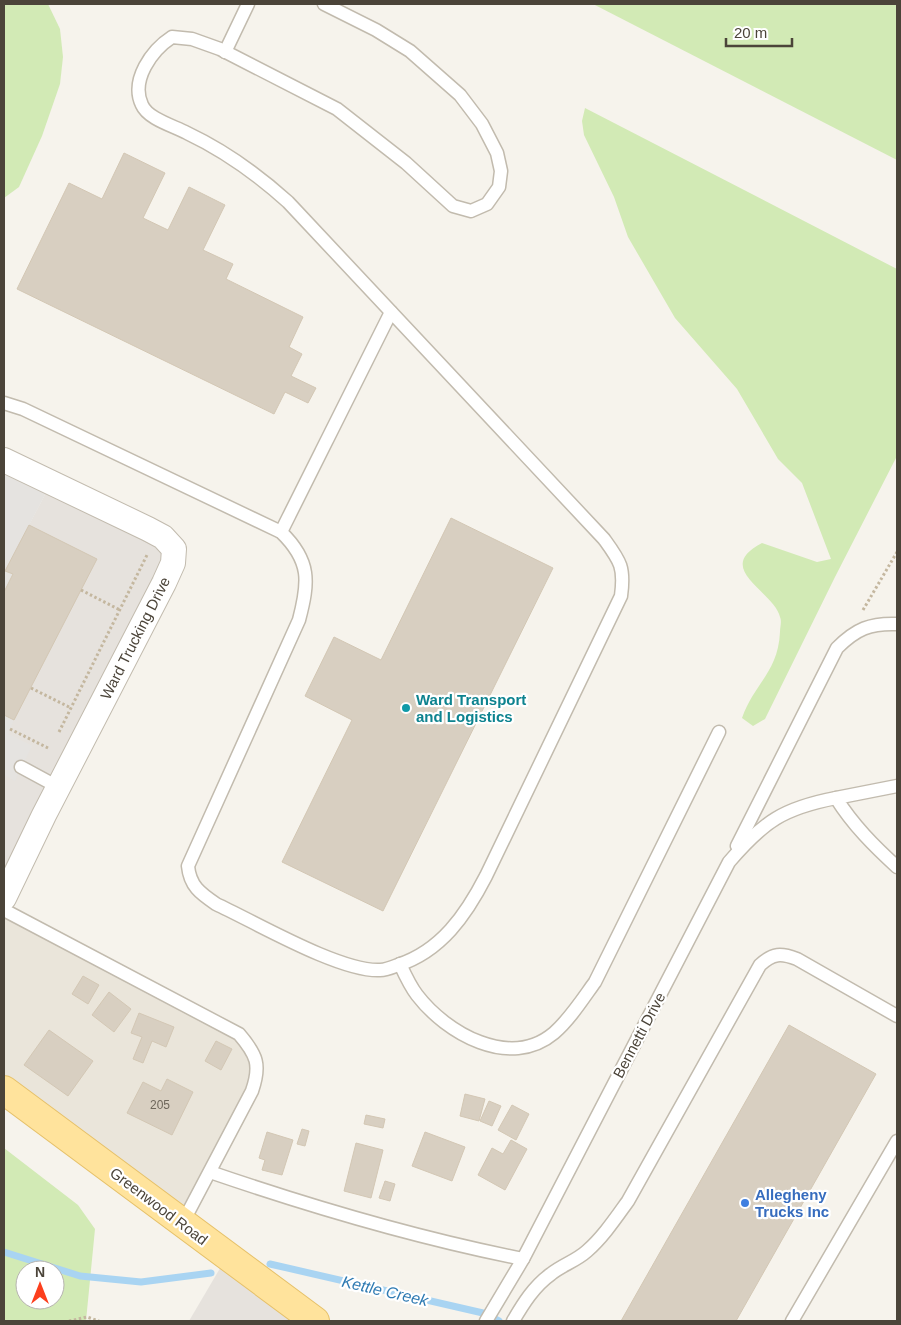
<svg xmlns="http://www.w3.org/2000/svg" width="901" height="1325" font-family="Helvetica,sans-serif">
	<style>
		.residential { fill: #eae5da }
		.industrial { fill: #e6e2dd }
		.green { fill: #d2eab5; fill-rule: evenodd }
		.parking { fill: #e5e3e0 }
		.lines { fill: none; stroke-linecap: round; stroke-linejoin: round }
		.stream { stroke: #a9d4f2; stroke-width: 7 }
		.building { fill: #d8cfc1; stroke: #d3c7b4 }
		.service-casing { stroke: #c2bbae; stroke-width: 15 }
		.minor-casing { stroke: #c2bbae; stroke-width: 26 }
		.primary-casing { stroke: #e6c16a; stroke-width: 30 }
		.path { stroke: #c4b79f; stroke-width: 3; stroke-dasharray: 2.5 2.5; stroke-linecap: butt }
		.service { stroke: #fff; stroke-width: 12 }
		.minor { stroke: #fff; stroke-width: 24 }
		.primary { stroke: #ffe39c; stroke-width: 28 }
		.culture-dot { fill: #0f9aa8; stroke: #fff; stroke-width: 2 }
		.shop-dot { fill: #3f7fe0; stroke: #fff; stroke-width: 2 }
		.labels { text-anchor: middle; dominant-baseline: central; stroke-width: 4.5; stroke-linejoin: round; paint-order: stroke }
		.number-label { font-size: 12px; fill: #6e675b }
		.street-label { font-size: 15px; fill: #4b4439; stroke: #fff }
		.culture-label { font-size: 15px; font-weight: bold; fill: #0d838f; stroke: #fff; text-anchor: start }
		.shop-label { font-size: 15px; font-weight: bold; fill: #366cbe; stroke: #fff; text-anchor: start }
		.water-label { font-size: 16px; font-style: italic; fill: #2e7ab2; stroke: #fff }
	</style>
	<rect width="100%" height="100%" fill="#f6f3ec"/>
	<polygon class="residential" points="4,910 239,1034 258,1075 182,1217 4,1084"/>
	<g class="industrial">
		<polygon points="51,483 173,549 4,881 4,592 13,575 5,571"/>
		<polygon points="229,1253 318,1321 189,1321"/>
	</g>
	<g class="green">
		<polygon points="4,4 48,4 60,29 63,57 60,84 42,136 19,187 4,198"/>
		<polygon points="593,4 897,4 897,160"/>
		<path d="M585,108l312,161v187l-62,121 -70,142 -12,7 -11,-8c12,-35 36,-45 38,-86 0,-5 2,-11 0,-15 -6,-26 -68,-48 -18,-74l55,19 14,-3 -29,-76 -24,-24 -41,-70 -62,-71 -47,-81 -14,-40 -30,-62 -2,-14z"/>
		<path d="M4,1148l74,57 17,24 -9,92h-82zM25,1270h30v30h-30z"/>
	</g>
	<g class="parking">
		<polygon points="4,460 51,483 6,570 13,574 4,592"/>
		<polygon points="4,715 14,720 8,734 32,746 15,781 4,775"/>
	</g>
	<g class="lines">
		<g class="stream">
			<polyline points="4,1252 80,1276 141,1282 211,1273"/>
			<polyline points="270,1264 483,1313 499,1321"/>
		</g>
	</g>
	<g class="building">
		<polygon points="124,153 165,173 143,218 168,230 189,187 225,205 203,250 233,264 226,279 303,317 289,347 302,354 291,376 316,388 308,403 285,392 274,414 17,289 69,183 102,199"/>
		<polygon points="451,518 553,568 383,911 282,862 352,720 305,696 334,637 381,660"/>
		<polygon points="29,525 97,559 14,720 4,715 4,592 13,574 5,571"/>
		<polygon points="83,976 99,985 88,1004 72,994"/>
		<polygon points="109,992 131,1009 114,1032 92,1015"/>
		<polygon points="139,1013 174,1027 166,1047 152,1041 143,1063 133,1059 142,1037 131,1033"/>
		<polygon points="789,1025 876,1074 736,1321 621,1321"/>
		<polygon points="49,1030 93,1061 68,1096 24,1065"/>
		<polygon points="216,1041 232,1049 221,1070 205,1061"/>
		<polygon points="167,1079 193,1092 172,1135 127,1113 143,1082 161,1091"/>
		<polygon points="465,1094 485,1099 479,1121 460,1116"/>
		<polygon points="489,1101 501,1106 492,1126 480,1121"/>
		<polygon points="512,1105 529,1114 516,1140 498,1130"/>
		<polygon points="366,1115 385,1119 383,1128 364,1124"/>
		<polygon points="302,1129 309,1131 305,1146 297,1144"/>
		<polygon points="267,1132 293,1140 282,1175 262,1170 265,1160 259,1158"/>
		<polygon points="425,1132 465,1147 452,1181 412,1166"/>
		<polygon points="511,1140 527,1149 505,1190 478,1175 492,1148 503,1154"/>
		<polygon points="356,1143 383,1150 371,1198 344,1191"/>
		<polygon points="385,1181 395,1184 390,1201 379,1198"/>
	</g>
	<g class="lines">
		<g class="service-casing">
			<g id="service">
				<polyline points="225,52 248,4"/>
				<path d="M4,403l19,6 258,123c30,29 28,50 18,88l-111,246c2,20 12,27 28,38 39,18 124,68 164,66 6,0 13,-3 18,-5 43,-14 68,-50 88,-89l135,-280c4,-29 -1,-35 -17,-57l-316,-337c-31,-28 -63,-51 -101,-69 -13,-7 -39,-14 -45,-28 -12,-25 10,-55 30,-68l20,2 28,10 117,60 69,54 47,43 18,5 16,-7 12,-17 2,-16 -4,-18 -15,-29 -22,-29 -50,-44 -34,-21 -52,-26"/>
				<polyline points="281,532 391,312"/>
				<polyline points="21,767 58,787"/>
				<path d="M897,786l-61,12c17,27 38,48 61,69"/>
				<path d="M737,846l100,-198c19,-19 33,-25 60,-24"/>
				<path d="M4,910l235,124c18,21 22,31 13,57l-70,133"/>
				<path d="M400,964c5,11 10,22 17,31 29,38 93,75 137,38 16,-14 28,-33 41,-51l124,-250"/>
				<path d="M210,1172c102,35 207,66 313,87"/>
				<path d="M486,1321l37,-62 206,-397c35,-41 55,-54 107,-64"/>
				<path d="M513,1321c10,-17 21,-35 38,-47 11,-9 25,-13 36,-23 16,-14 28,-32 41,-50l132,-236c13,-12 21,-12 37,-6l100,57"/>
				<polyline points="792,1321 897,1141"/>
			</g>
		</g>
		<g class="minor-casing">
			<polyline id="minor" points="4,460 148,529 163,537 174,549 173,563 164,583 44,815 4,898"/>
		</g>
		<g class="primary-casing">
			<polyline id="primary" points="4,1090 315,1321"/>
		</g>
		<g class="path">
			<polyline points="81,590 120,610"/>
			<polyline points="863,610 897,552"/>
			<polyline points="31,688 71,708"/>
			<polyline points="10,729 50,749"/>
			<polyline points="59,732 147,555"/>
			<polyline points="69,1321 87,1317 99,1321"/>
		</g>
		<use href="#service" class="service"/>
		<use href="#minor" class="minor"/>
		<use href="#primary" class="primary"/>
	</g>
	<circle class="culture-dot" cx="406" cy="708" r="5"/>
	<circle class="shop-dot" cx="745" cy="1203" r="5"/>
	<g class="labels">
		<g class="number-label">
			<text x="160" y="1105">205</text>
		</g>
		<g class="street-label">
			<text transform="translate(135 638) rotate(-63)">Ward Trucking Drive</text>
			<text transform="translate(639 1035) rotate(-62)">Bennetti Drive</text>
			<text transform="translate(159 1206) rotate(37)">Greenwood Road</text>
		</g>
		<g class="culture-label">
			<text x="416" y="699">Ward Transport<tspan x="416" dy="17">and Logistics</tspan></text>
		</g>
		<g class="shop-label">
			<text x="755" y="1194">Allegheny<tspan x="755" dy="17">Trucks Inc</tspan></text>
		</g>
		<g class="water-label">
			<text transform="translate(385 1291) rotate(13)">Kettle Creek</text>
		</g>
	</g>
	<rect width="901" height="1325" fill="none" stroke="#4b4439" stroke-width="10"/>
	<g transform="translate(40 1285)"><circle r="24" fill="#ffffff" stroke="#b7b4b0"/>
	<path d="M0-4L9 19L0 12L-9 19Z" fill="#fc3f1d"/>
	<text y="-8" font-size="14" font-weight="bold" text-anchor="middle" fill="#4b4439">N</text>
	</g>
	<path d="M726 38v8h66v-8" fill="none" stroke="#4b4439" stroke-width="2.5"/>
	<text x="734" y="38" font-size="15" fill="#4b4439" stroke="#ffffff" stroke-width="4" paint-order="stroke">20 m</text>
</svg>
